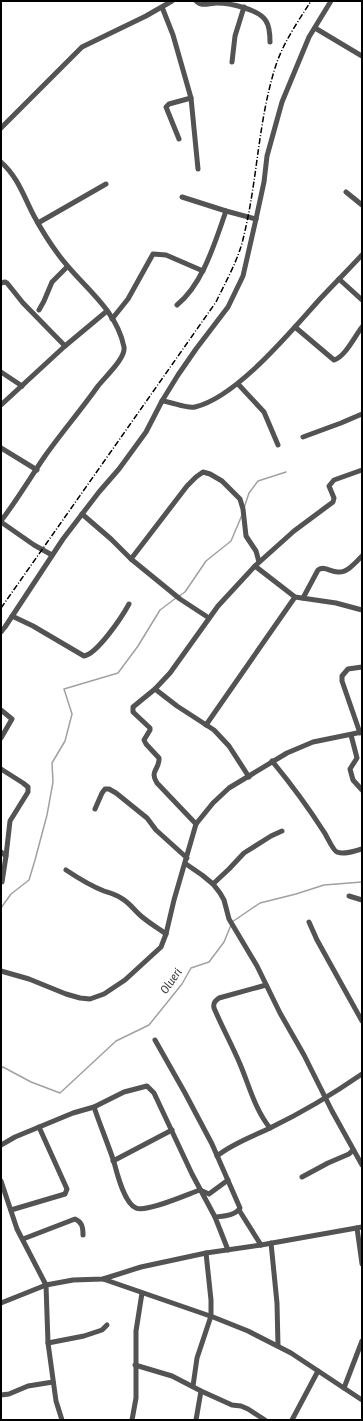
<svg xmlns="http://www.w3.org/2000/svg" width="363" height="1421" font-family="'Asap Condensed',sans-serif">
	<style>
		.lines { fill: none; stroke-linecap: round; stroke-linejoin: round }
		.stream { stroke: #a1a1a1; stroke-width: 1.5 }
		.street { stroke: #535353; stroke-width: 5 }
		.rail { stroke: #000; stroke-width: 1.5; stroke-dasharray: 6 2 1 2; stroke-linecap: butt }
		.labels { text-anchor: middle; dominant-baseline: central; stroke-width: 4; stroke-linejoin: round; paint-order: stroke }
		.water-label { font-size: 12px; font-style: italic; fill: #424242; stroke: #fff }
	</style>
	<rect width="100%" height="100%" fill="#fff"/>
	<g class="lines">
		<g class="stream">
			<polyline points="244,508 249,493 258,481 286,472"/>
			<polyline points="179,596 185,592 206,561 231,541 242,515"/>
			<polyline points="1,908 11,894 29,880 35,860 47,815 53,782 52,763 65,741 72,714 64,689 118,673 138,646 160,610 176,598"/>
			<polyline points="232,922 260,903 296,894 324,885 362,882"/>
			<polyline points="1,1068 3,1067 31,1082 60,1093 116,1041 149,1025 182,984 191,968 209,962 224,942 231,925"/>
		</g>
		<g class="street">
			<path d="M196,1c5,6 13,2 21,2 12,0 42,6 49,18 4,6 4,15 4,21"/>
			<polyline points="162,7 173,35 191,98 198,169"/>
			<polyline points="315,28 362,56"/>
			<polyline points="232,62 235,36 244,7"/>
			<polyline points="1,128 82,47 146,16 172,1"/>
			<polyline points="179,139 166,107 169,104 191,98"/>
			<path d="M1,162c17,15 23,35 33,54 7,13 15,26 24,38 22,31 58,53 66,93 2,11 -19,30 -26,39 -17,24 -36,46 -53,70 -15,22 -28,44 -44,65"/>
			<polyline points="346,192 362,205"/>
			<polyline points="226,211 256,219"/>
			<polyline points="38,223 106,184"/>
			<polyline points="339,279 362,300"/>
			<polyline points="1,283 5,282 7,283 23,303 65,346"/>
			<path d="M177,305c26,-21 38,-63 49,-94l-44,-14"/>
			<polyline points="39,310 44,301 52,282 67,267"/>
			<polyline points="112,319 128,299 153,254 166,255 203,271"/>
			<path d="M295,327l39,33c11,-3 21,-24 28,-33"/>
			<polyline points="1,372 22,386"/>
			<polyline points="238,384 264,412 278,445"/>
			<path d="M162,401c11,1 24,8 33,6 42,-10 96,-76 125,-108 14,-15 28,-29 42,-44"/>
			<polyline points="1,405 65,346 107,311"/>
			<polyline points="303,437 341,423 362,414"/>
			<polyline points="1,448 37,470"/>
			<polyline points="82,514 111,539 131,559 187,486 196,477 203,472 210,474 222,481 240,499 243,509 246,536 256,551 259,562"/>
			<polyline points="1,522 34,545 52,555"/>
			<polyline points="131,559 180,599 209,618"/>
			<polyline points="255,566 295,597 336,603 362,610"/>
			<path d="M303,598l15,-28c7,-5 13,3 21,2 9,0 17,-10 23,-16"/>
			<path d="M12,616l21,10 51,30c13,-2 38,-39 45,-52"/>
			<polyline points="1,632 5,627 63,539 99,492 119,469 146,432 162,401 178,375 196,349 228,307 243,276 256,219 264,182 267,156 282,102 309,37 331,1"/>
			<polyline points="155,689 177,706 214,730 229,746 249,777"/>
			<polyline points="1,710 12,719 1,738"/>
			<polyline points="206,725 295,597"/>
			<polyline points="360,733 342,681 342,676 348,669 362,667"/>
			<polyline points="351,735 357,758 350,769 353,780 362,790"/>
			<path d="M272,761c19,23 36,46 52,71 3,4 9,19 13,20 8,3 17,-1 25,-3"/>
			<polyline points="1,769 23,783 28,787 28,792 10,821 6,856"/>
			<polyline points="95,809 102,793 105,789 109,789 116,793 147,818 156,830 187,858"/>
			<path d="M196,824l-39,-41c-8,-12 3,-14 2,-25l-13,-14 -2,-4 6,-10v-2l-17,-16v-5l22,-18 15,-16 48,-67 37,-40 39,-35 39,-29 1,-4 -5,-12 5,-6 28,-10"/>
			<polyline points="1,852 6,856 2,882"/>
			<polyline points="186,864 202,875 213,884 220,893 224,900 229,919 257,966 280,1013 304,1055 332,1111 362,1165"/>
			<path d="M66,870c12,8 25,16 38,21 6,2 11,3 17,7 9,5 13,12 20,18 8,7 17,12 25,18"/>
			<polyline points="213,884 229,869 244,853 271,836 282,831"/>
			<polyline points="349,896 362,900"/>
			<polyline points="309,922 317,940 362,1021"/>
			<polyline points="1,971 29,979 66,994 80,998 90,999 104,994 125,980 161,947 166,934 174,900 196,824 213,803 229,788 287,753 313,742 362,732"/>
			<path d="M266,985l-47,13c-4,3 -6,5 -5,10 8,19 18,37 26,56 9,21 15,46 30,64"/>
			<path d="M155,1040l30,53 27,51 28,64c-5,8 -17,8 -25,9l13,33"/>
			<path d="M94,1107c6,18 14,37 20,55 3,11 10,41 22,46 10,5 52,-14 64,-18l9,4 19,-14"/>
			<polyline points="1,1145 15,1137 73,1113 94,1107 124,1092 147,1086 154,1093 192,1174 215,1217"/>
			<path d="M217,1156c16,-13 37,-20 55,-29 31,-15 61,-33 90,-53"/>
			<polyline points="113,1161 172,1130"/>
			<polyline points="302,1177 328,1163 349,1154 353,1150"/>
			<polyline points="1,1181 17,1229 46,1285 48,1343 56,1401 62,1420"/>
			<polyline points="11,1210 65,1194 67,1189 39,1127"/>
			<polyline points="239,1210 261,1245"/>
			<polyline points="357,1228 362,1264"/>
			<path d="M23,1239l52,-20c7,3 8,8 8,16"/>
			<polyline points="271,1243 277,1303 278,1346"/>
			<polyline points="103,1279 213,1317 248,1331 291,1353 362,1400"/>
			<polyline points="1,1303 46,1285 73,1280 103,1279 141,1267 206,1253 261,1245 362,1227"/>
			<polyline points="48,1343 84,1336 102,1330 107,1325"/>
			<polyline points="135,1365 172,1376 201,1391 232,1405 241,1406 248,1409 265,1420"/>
			<polyline points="193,1386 197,1358 211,1316 211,1300 206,1253"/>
			<polyline points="344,1388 362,1341"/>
			<polyline points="1,1395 9,1394 28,1386 53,1382"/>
			<polyline points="132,1420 136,1398 136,1331 142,1293"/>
			<polyline points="196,1420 201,1391"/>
			<polyline points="292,1420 318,1371"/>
		</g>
		<path class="rail" d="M1,608l215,-306c10,-21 23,-43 28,-67 14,-57 14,-117 33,-173 8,-22 22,-42 34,-61"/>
	</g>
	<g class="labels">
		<g class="water-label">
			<text transform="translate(171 981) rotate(-55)">Olueri</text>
		</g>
	</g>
	<rect width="363" height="1421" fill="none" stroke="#000000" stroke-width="4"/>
</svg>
